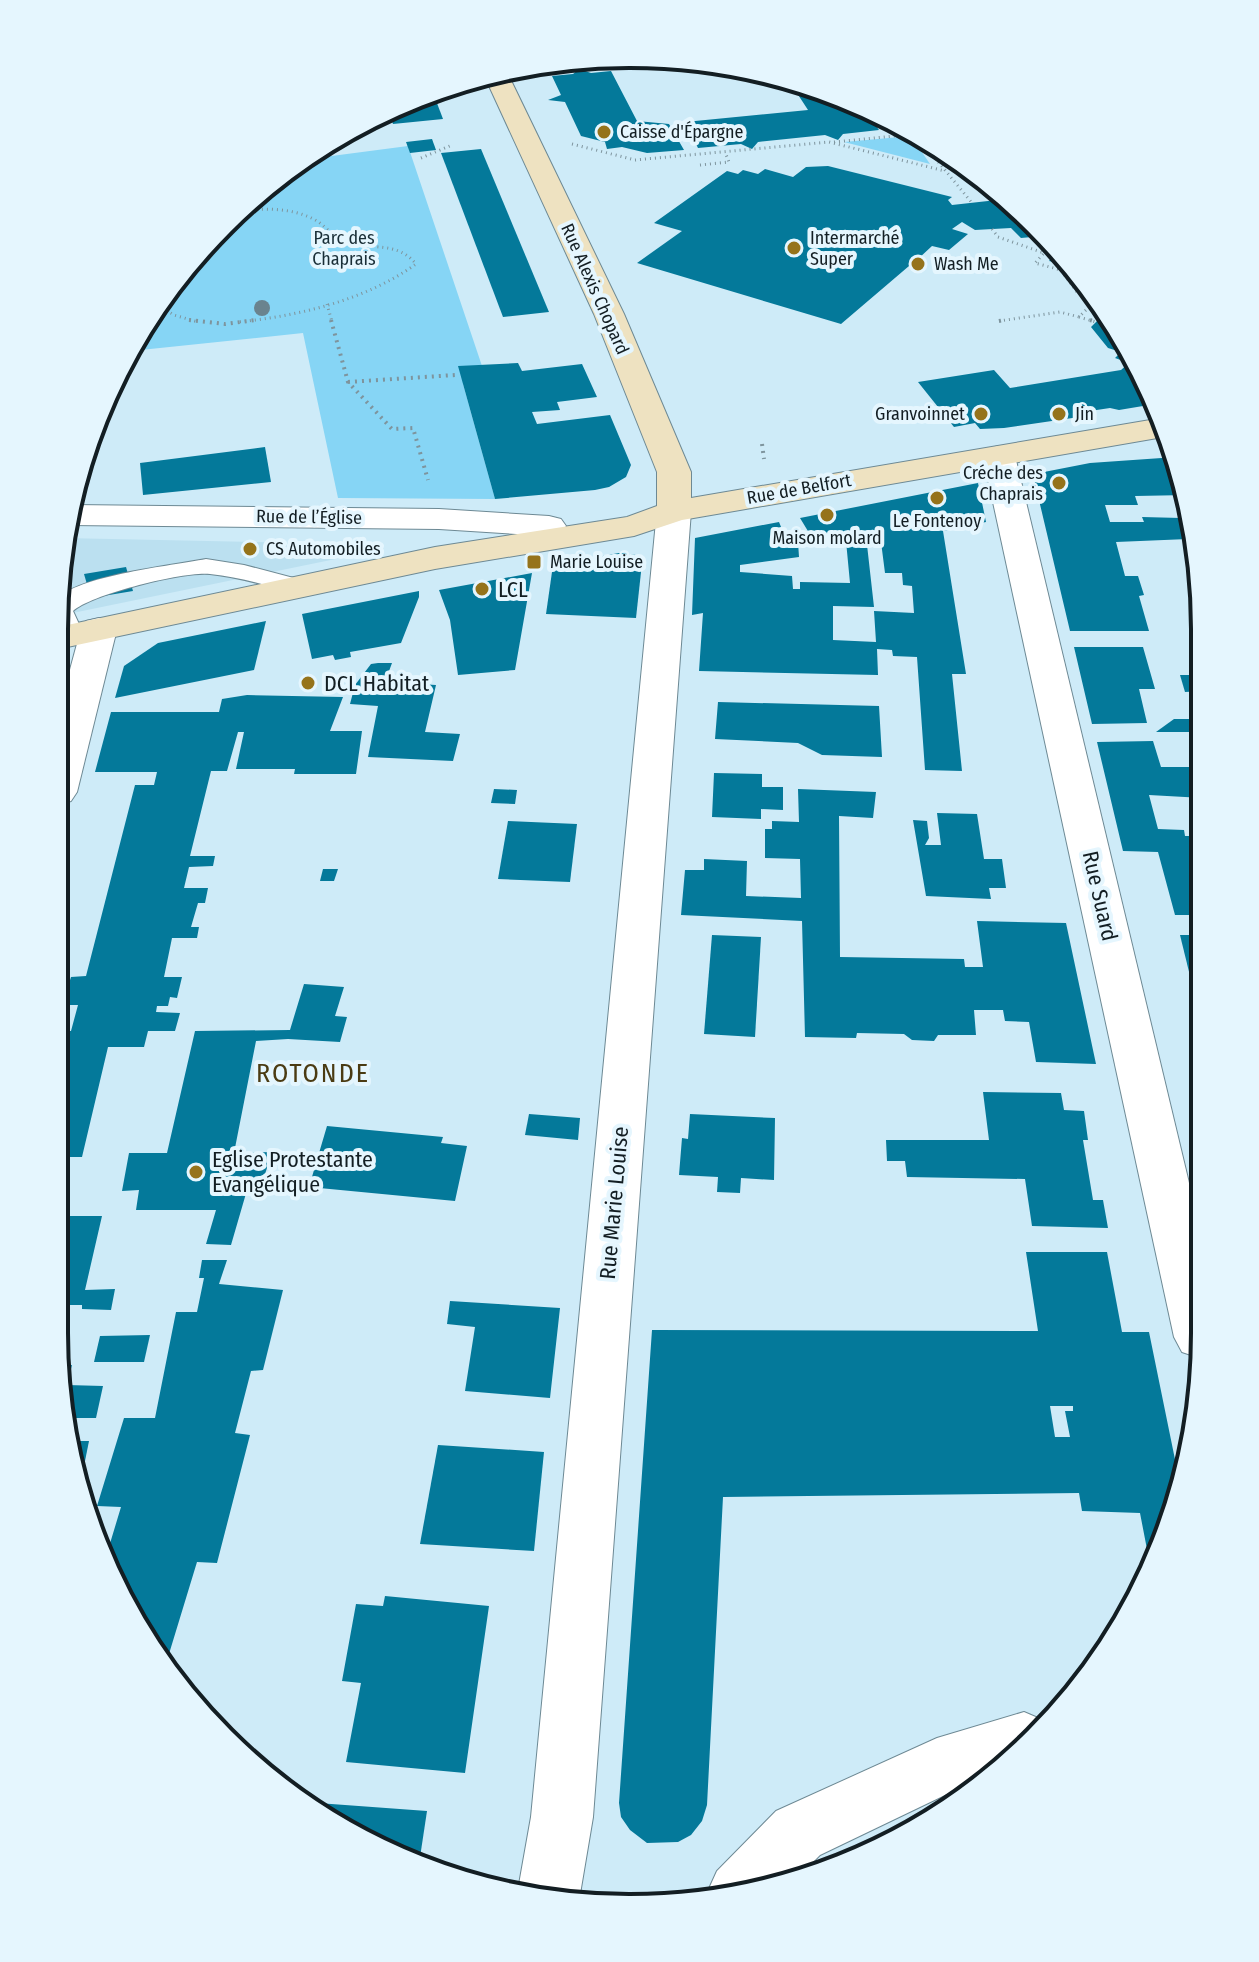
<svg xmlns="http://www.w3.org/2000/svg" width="1259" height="1962" font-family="'Fira Sans Condensed',sans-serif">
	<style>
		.built { fill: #bbe0f0 }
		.green { fill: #86d5f5 }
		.building { fill: #04799a; fill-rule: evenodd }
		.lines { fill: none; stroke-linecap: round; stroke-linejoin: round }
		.lane-casing { stroke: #6d8994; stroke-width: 2 }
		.street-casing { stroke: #6d8994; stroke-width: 2 }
		.secondary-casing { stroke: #6d8994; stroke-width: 2 }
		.path-far1 { stroke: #7e949d; stroke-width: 3; stroke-dasharray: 1 4; stroke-linecap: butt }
		.path { stroke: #7e949d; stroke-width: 4; stroke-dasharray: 2 5; stroke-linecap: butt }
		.lane { fill: #fff; fill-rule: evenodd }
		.street { fill: #fff; fill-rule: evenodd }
		.secondary { fill: #eee2c1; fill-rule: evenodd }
		.tree { fill: #6a838e }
		.poi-dot { fill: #95731b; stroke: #e5f6fe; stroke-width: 3 }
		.labels { text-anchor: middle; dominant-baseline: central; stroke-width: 8; stroke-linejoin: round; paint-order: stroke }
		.far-poi-label { font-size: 18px; fill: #131e23; stroke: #e5f6fe; text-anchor: start }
		.far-park-label { font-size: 18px; fill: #192e37; stroke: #e5f6fe }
		.far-street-label { font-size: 18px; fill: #131e23; stroke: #e5f6fe }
		.poi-label { font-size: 22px; fill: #131e23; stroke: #e5f6fe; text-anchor: start }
		.street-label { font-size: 22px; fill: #131e23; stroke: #e5f6fe }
		.quarter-label { font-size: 26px; letter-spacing: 2px; fill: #4b3b13; stroke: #e5f6fe }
		.rim { fill: none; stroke: #131e23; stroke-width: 4 }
	</style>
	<rect width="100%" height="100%" fill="#ceebf8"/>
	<polygon class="built" points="63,538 353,544 360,554 58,616 59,555"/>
	<g class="green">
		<polygon points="911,136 930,164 844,142"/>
		<polygon points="408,146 482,366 463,384 495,499 338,498 303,333 131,351 173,279 250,197 301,160"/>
	</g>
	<g class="building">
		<polygon points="579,69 591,73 611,71 637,121 669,124 684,150 647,153 622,147 607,149 605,142 581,136 565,102 548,100 561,95 552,76 573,74"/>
		<polygon points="818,88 860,104 879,130 843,134 838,140 825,135 758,142 752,149 741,144 698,148 685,122 808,110 795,90"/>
		<polygon points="432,90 443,119 393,124 388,110"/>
		<polygon points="432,139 436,150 410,153 406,142"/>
		<polygon points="481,149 549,312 503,317 441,153"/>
		<polygon points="828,166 952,197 948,200 952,205 1006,199 1043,236 1021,238 1011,228 975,230 962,222 952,229 968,234 949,250 932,246 918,259 927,262 919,268 909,266 841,324 637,263 682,231 654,223 727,171 738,174 743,170 758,174 765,169 793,177 806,167"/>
		<polygon points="1053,246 1086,279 1091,288 1082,286 1068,265 1049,261 1056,253"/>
		<polygon points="1106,312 1145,375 1154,397 1149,398 1155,404 1119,410 1110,408 1090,411 1086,416 1004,428 980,429 975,423 954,427 918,382 994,370 1010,388 1121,370 1129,363 1115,358 1121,352 1108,348 1091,327"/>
		<polygon points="518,363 522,371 582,364 597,397 557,402 560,410 532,412 537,424 610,415 631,465 626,477 609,487 595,490 495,499 458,366"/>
		<polygon points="265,447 271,482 143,495 140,463"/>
		<polygon points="1176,457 1188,495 1135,496 1138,505 1105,505 1110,522 1144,522 1142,517 1181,518 1188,539 1116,542 1125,576 1138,576 1144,595 1139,596 1149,631 1070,631 1034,479 1044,472 1090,463"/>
		<path d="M978,483l8,39 -43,9 23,143h-14l10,97 -37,-1 -8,-113 -24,-1 -1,-6 -15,-1 1,26 -179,-4 4,-58 -11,2 3,-77 84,-16 9,22 10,-2 1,15 -59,8v7l52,4 1,13h7v-7l50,1 -4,-42 -29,5 -17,-28zM880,534l5,39h17l1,12 9,1 2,27 -40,-2 2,31 -43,-2v-34l41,1 -8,-71z"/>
		<polygon points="619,553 636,555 642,563 636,618 546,614 553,565"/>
		<polygon points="126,567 133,591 91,598 84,574"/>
		<polygon points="532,573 515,670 458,675 450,620 439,590"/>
		<polygon points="419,591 419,597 401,643 350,652 351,657 335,660 333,655 312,659 302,614"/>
		<polygon points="266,621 254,670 115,698 124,666 158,643"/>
		<polygon points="1074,647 1143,647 1155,689 1139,689 1147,723 1092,724"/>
		<polygon points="378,663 392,663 385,682 436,685 425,732 460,734 453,761 368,757 378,706 350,704 355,685 371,664"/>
		<polygon points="1180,675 1203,675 1203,691 1185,692"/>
		<polygon points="247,695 343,697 330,731 362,731 356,774 294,774 295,769 236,769 244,732 238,732 227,771 211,771 190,856 215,856 213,866 189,867 184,888 208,888 205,903 198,903 191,927 199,927 197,938 172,938 164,977 182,977 177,998 170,997 168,1006 157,1006 156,1012 180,1013 175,1031 148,1031 144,1047 108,1047 82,1157 55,1157 56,1031 71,1031 78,1005 62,1005 71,977 86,976 135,785 154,785 157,772 95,772 111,712 219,712 222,699"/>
		<polygon points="718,702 879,706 882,757 822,755 798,743 715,739"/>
		<polygon points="1174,719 1203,719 1203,732 1156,732"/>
		<polygon points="1153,741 1161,767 1193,767 1198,778 1203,778 1203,798 1149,795 1158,829 1184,830 1185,836 1203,836 1202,915 1175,915 1158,852 1123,851 1097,742"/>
		<polygon points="714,773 762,774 762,787 783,787 783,810 761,809 761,819 712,817"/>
		<polygon points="494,789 517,790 515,804 491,803"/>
		<polygon points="798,789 876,792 873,818 839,816 840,957 964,959 965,967 983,967 977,921 1066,923 1096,1064 1036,1062 1029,1022 1005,1021 1003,1010 974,1010 976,1035 938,1035 934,1041 912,1040 904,1034 857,1033 856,1038 805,1037 802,921 681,915 685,870 704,870 704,859 747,861 746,896 801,898 800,859 765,858 765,829 772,829 772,821 799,822"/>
		<polygon points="937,813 977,814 984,859 1002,859 1006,888 989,888 991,899 926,896 913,820 927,821 929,838 925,845 941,845"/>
		<polygon points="508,821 577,824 570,882 498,879"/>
		<polygon points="323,869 338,869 334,881 320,881"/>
		<polygon points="712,935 761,937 755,1037 704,1034"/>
		<polygon points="1180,935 1202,935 1202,980 1191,980"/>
		<polygon points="304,984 344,987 335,1016 347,1017 340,1042 288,1039 256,1041 234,1153 272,1152 260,1190 247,1190 231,1245 206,1244 216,1210 136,1210 139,1190 122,1191 129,1153 167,1153 195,1031 290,1030"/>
		<polygon points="983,1092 1061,1093 1064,1110 1084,1111 1088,1140 1083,1140 1093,1200 1103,1200 1108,1228 1032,1226 1025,1179 907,1177 905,1161 887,1161 886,1140 989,1140"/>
		<polygon points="529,1114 580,1118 578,1140 525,1135"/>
		<polygon points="690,1114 775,1118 774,1180 741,1178 740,1193 717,1192 718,1177 679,1175 682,1138 688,1139"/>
		<polygon points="327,1126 443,1137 441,1143 467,1146 455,1201 309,1187"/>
		<polygon points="55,1216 102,1216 85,1290 115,1289 111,1310 82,1309 82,1305 54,1305"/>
		<path d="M1026,1252h81l15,80h27l31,152 -19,68 -10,18 -11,-57 -58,-2 -3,-18 -356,4 -16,308 -5,16 -11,14 -13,7 -31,1 -17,-13 -9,-13 -2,-14 33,-473 386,1zM1050,1406h23v5h-8l5,26h-15z"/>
		<polygon points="202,1260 227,1260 219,1284 283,1290 263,1370 251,1371 235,1433 250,1435 217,1563 197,1562 165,1667 151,1653 105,1560 121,1507 97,1506 124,1418 155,1418 176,1312 197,1312 204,1278 199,1278"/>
		<polygon points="450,1301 560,1308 550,1398 465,1391 475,1327 447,1324"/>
		<polygon points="150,1335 144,1362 94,1362 100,1336"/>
		<polygon points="72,1365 67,1385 103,1386 96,1418 68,1418 59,1366"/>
		<polygon points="72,1441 89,1441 83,1471 77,1470"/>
		<polygon points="438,1445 544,1452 534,1551 420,1544"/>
		<polygon points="385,1596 489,1606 465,1773 346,1762 361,1683 342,1681 356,1604 383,1606"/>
		<polygon points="304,1802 427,1811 419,1864 367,1836"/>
	</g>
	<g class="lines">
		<g class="lane-casing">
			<path id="lane" d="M206,559l38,6 61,16 3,5 -3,5 -9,2c-28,-7 -56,-16 -86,-19 -25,-3 -118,20 -137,37l11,24 -4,5h-18l-4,-5 1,-38c26,-22 110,-31 147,-38z"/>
		</g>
		<g class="street-casing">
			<g id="street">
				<polygon points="999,446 1011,449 1015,456 1201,1233 1200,1358 1182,1352 1174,1337 983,456 987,449"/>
				<polygon points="674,501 686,504 691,511 593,1817 579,1900 518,1890 531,1817 657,511 662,504"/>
				<polygon points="72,505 439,509 549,516 561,519 566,526 561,533 549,536 439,529 70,525 67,525"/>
				<polygon points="99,618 112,621 117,629 77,792 71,801 57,805 58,714 81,629 86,621"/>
				<polygon points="1024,1712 1045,1721 978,1784 947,1794 820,1855 794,1881 779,1888 709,1897 707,1893 717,1871 776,1811 937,1738"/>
			</g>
		</g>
		<g class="secondary-casing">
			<polygon id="secondary" points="506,70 624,314 691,472 691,498 1162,418 1169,436 682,520 634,536 435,569 58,649 58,627 435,547 627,517 657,506 657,472 594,314 484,75"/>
		</g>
		<g class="path-far1">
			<polyline points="913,131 972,203"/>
			<polyline points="834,142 915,134"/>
			<polyline points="572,144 635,160 829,142 945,171"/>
			<polyline points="421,158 452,145"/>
			<polyline points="700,165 729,162 725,152"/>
			<path d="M237,211c26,-3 56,-4 80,10 10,6 17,18 30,22 26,7 50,-2 69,21 -50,36 -117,52 -178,58"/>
			<polyline points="992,229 998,237 1044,253 1035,263 1061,270 1077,292 1097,296"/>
			<polyline points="327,304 332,322"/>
			<polyline points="158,305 174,315 198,322"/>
			<polyline points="1079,317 1096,322"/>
			<polyline points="999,321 1060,312 1079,317 1098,298"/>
		</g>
		<g class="path">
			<polyline points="189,320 225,324 256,320"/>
			<polyline points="331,320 348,382 392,429 413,428 428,480"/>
			<polyline points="1090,320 1096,322"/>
			<polyline points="999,321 1004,320"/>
			<polyline points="348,382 455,375"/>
			<polyline points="762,444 764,459"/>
		</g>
		<use href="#lane" class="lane"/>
		<use href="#street" class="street"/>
		<use href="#secondary" class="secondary"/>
	</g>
	<circle class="tree" cx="262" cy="308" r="8"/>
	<g class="poi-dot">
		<circle cx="604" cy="132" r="8"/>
		<circle cx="794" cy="248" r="8"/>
		<circle cx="918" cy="264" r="8"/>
		<circle cx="981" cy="414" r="8"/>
		<circle cx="1059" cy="414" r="8"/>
		<circle cx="1059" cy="483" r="8"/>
		<circle cx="937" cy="498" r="8"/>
		<circle cx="827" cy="515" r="8"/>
		<circle cx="250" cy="549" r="8"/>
		<rect x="526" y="554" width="16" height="16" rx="4"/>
		<circle cx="482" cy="589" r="8"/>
		<circle cx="308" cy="683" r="8"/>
		<circle cx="196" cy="1172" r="8"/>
	</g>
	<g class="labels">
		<g class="far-poi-label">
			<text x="620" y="132">Caisse d'Épargne</text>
			<text x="810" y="238">Intermarché<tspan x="810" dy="21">Super</tspan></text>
			<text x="934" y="264">Wash Me</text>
			<text x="965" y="414" text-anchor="end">Granvoinnet</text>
			<text x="1075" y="414">Jin</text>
			<text x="1043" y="473" text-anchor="end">Créche des<tspan x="1043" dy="21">Chaprais</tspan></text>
			<text x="937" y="521" text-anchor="middle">Le Fontenoy</text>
			<text x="827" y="538" text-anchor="middle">Maison molard</text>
			<text x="266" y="549">CS Automobiles</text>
			<text x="550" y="562">Marie Louise</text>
		</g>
		<g class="far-park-label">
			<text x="344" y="238">Parc des<tspan x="344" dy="21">Chaprais</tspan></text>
		</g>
		<g class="far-street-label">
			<text transform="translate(595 289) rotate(66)">Rue Alexis Chopard</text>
			<text transform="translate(799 489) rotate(-10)">Rue de Belfort</text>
			<text transform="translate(309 517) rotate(1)">Rue de l’Église</text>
		</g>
		<g class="poi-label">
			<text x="498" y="589">LCL</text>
			<text x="324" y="683">DCL Habitat</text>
			<text x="212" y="1159">Eglise Protestante<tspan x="212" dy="25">Evangélique</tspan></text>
		</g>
		<g class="street-label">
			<text transform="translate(1100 896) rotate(77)">Rue Suard</text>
			<text transform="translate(614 1203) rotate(-85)">Rue Marie Louise</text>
		</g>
		<g class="quarter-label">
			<text x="313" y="1073">ROTONDE</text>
		</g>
	</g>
	<path d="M0 0H1259V1962H0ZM629 68H630A561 561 0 0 1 1191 629V1333A561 561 0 0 1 630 1894H629A561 561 0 0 1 68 1333V629A561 561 0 0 1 629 68Z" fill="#e5f6fe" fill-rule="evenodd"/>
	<path class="rim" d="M629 68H630A561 561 0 0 1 1191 629V1333A561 561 0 0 1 630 1894H629A561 561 0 0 1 68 1333V629A561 561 0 0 1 629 68Z"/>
</svg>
